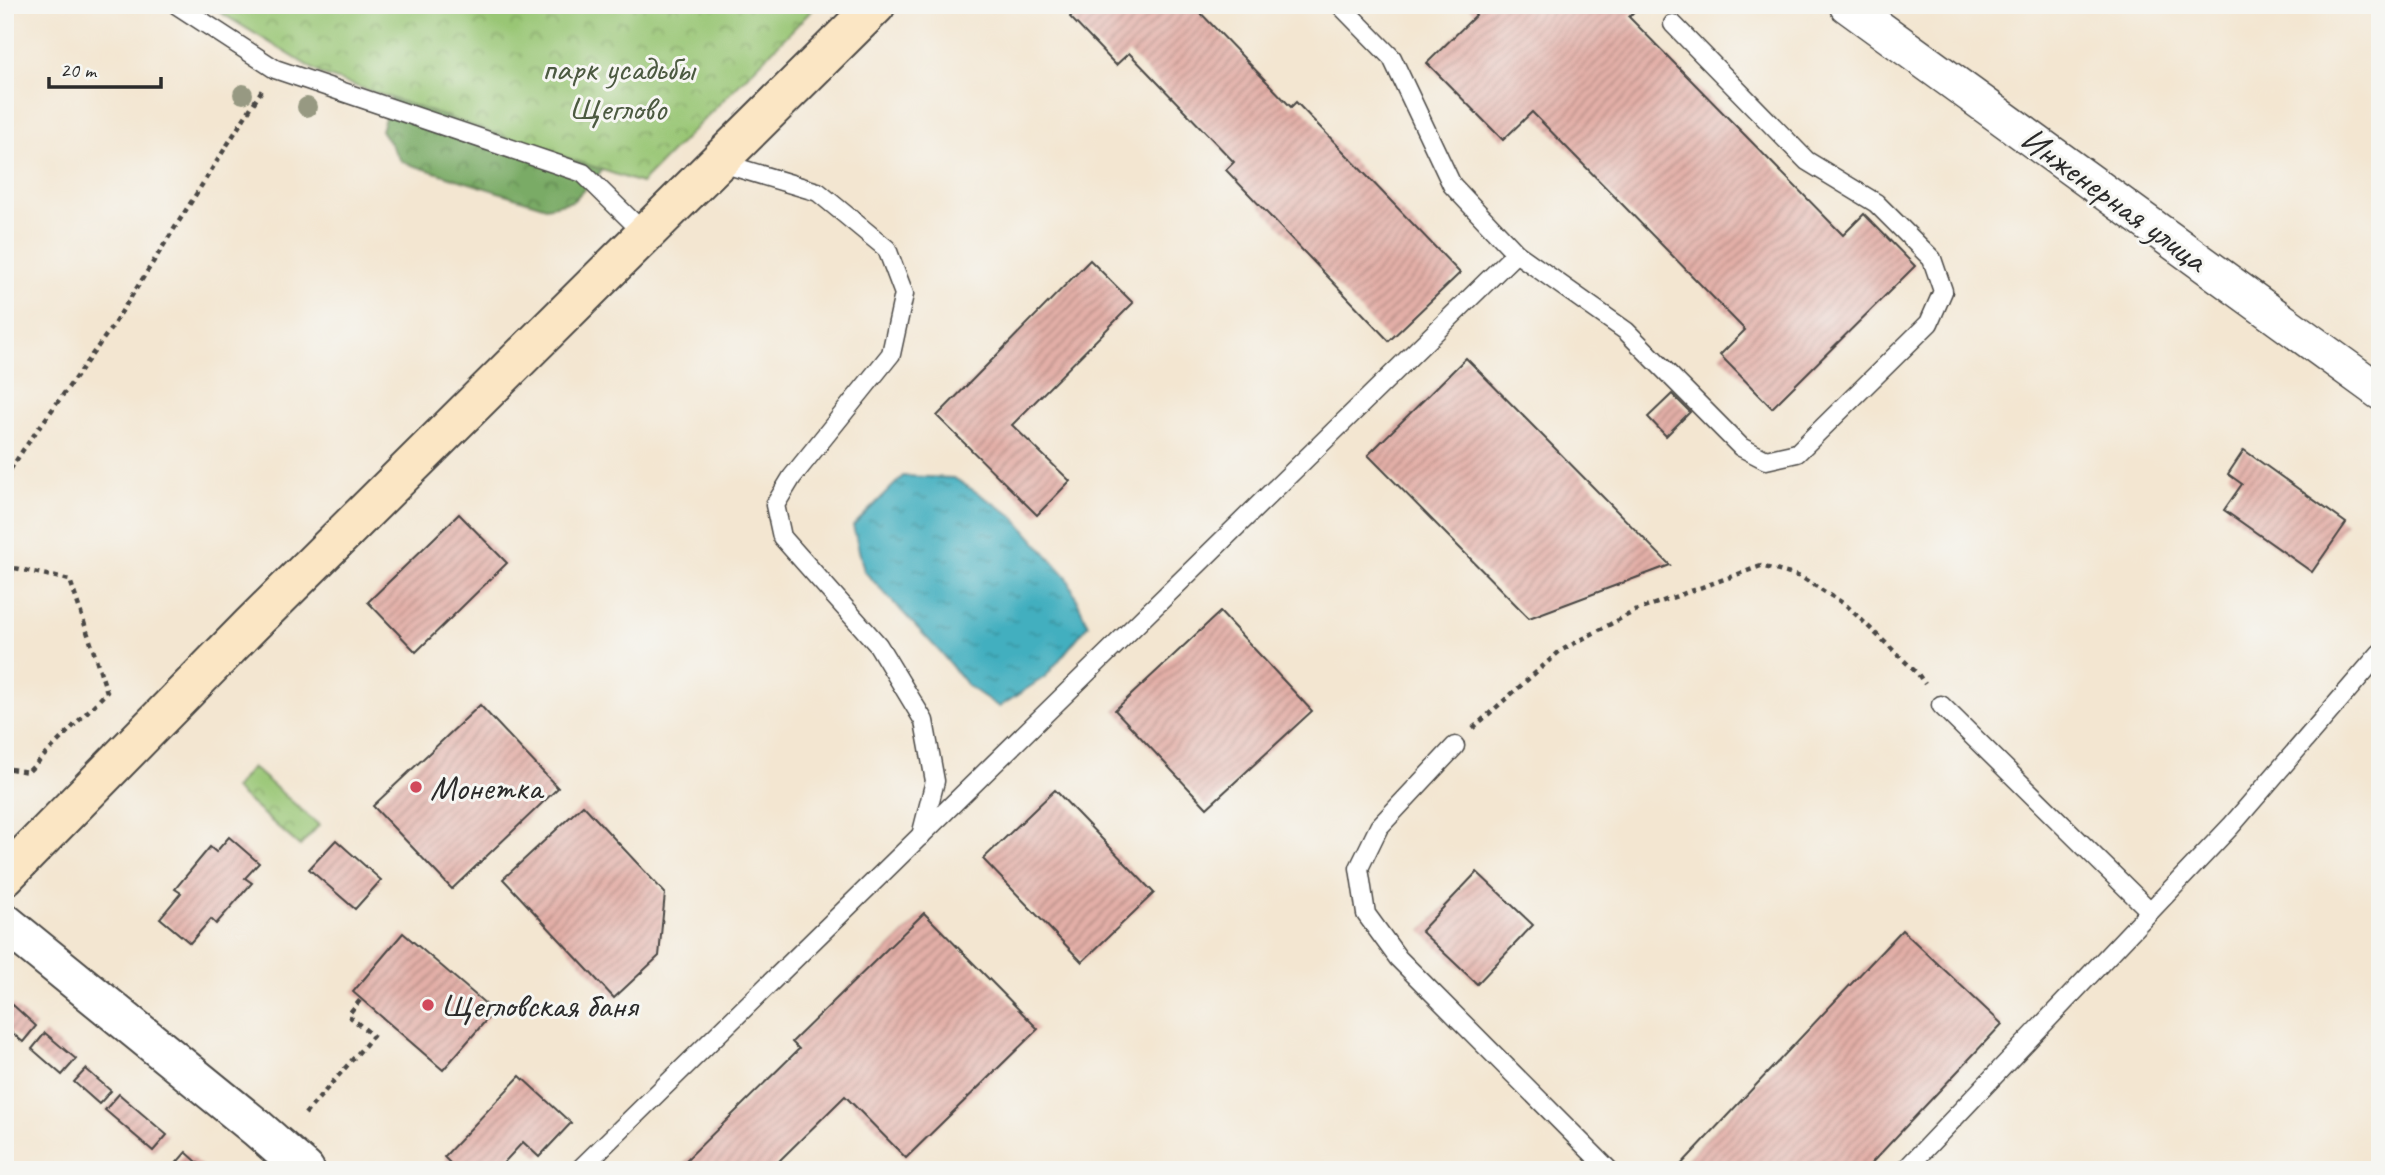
<svg xmlns="http://www.w3.org/2000/svg" width="2385" height="1175" font-family="Caveat,sans-serif">
	<style>
		.forest { fill: url(#forest-crowns); stroke: #526b48; stroke-width: 2 }
		.park { fill: url(#park-crowns); stroke: #627850; stroke-width: 2 }
		.water { fill: url(#water-ripples); stroke: #366d75; stroke-width: 2 }
		.building { fill: url(#building-hatch) }
		.lines { fill: none; stroke-linecap: round; stroke-linejoin: round }
		.service-casing { stroke: #494744; stroke-width: 21 }
		.minor-casing { stroke: #494744; stroke-width: 38 }
		.tertiary-casing { stroke: #494744; stroke-width: 42 }
		.secondary-casing { stroke: #494744; stroke-width: 42 }
		.path { stroke: #494744; stroke-width: 4.5; stroke-dasharray: 5 5; stroke-linecap: butt }
		.service { stroke: #fff; stroke-width: 18 }
		.minor { stroke: #fff; stroke-width: 35 }
		.tertiary { stroke: #fff; stroke-width: 38 }
		.secondary { stroke: #fbe6c4; stroke-width: 38 }
		.tree { fill: #979982 }
		.poi-dot { fill: #d1495b; stroke: #f6f6f2; stroke-width: 2.5 }
		.labels { text-anchor: middle; dominant-baseline: central; stroke-width: 6; stroke-linejoin: round; paint-order: stroke }
		.park-label { font-size: 35px; fill: #4c5a41; stroke: #f6f6f2 }
		.street-label { font-size: 35px; fill: #2b2b2b; stroke: #f6f6f2 }
		.poi-label { font-size: 35px; fill: #2b2b2b; stroke: #f6f6f2; text-anchor: start }
	</style>
	<defs>
		<pattern id="forest-crowns" width="20" height="18" patternUnits="userSpaceOnUse" patternTransform="scale(1.75)"><rect width="20" height="18" fill="#7aab66"/><path d="M2 6a3 3 0 1 1 6 0M12 15a3 3 0 1 1 6 0" fill="none" stroke="#648b54"/></pattern>
		<pattern id="park-crowns" width="20" height="18" patternUnits="userSpaceOnUse" patternTransform="scale(1.75)"><rect width="20" height="18" fill="#99c674"/><path d="M2 6a3 3 0 1 1 6 0M12 15a3 3 0 1 1 6 0" fill="none" stroke="#7da15f"/></pattern>
		<pattern id="water-ripples" width="26" height="14" patternUnits="userSpaceOnUse" patternTransform="scale(1.75)"><rect width="26" height="14" fill="#42afbf"/><path d="M2 4q2-2 4 0t4 0M15 11q2-2 4 0t4 0" fill="none" stroke="#378f9b"/></pattern>
		<pattern id="building-hatch" width="6" height="6" patternUnits="userSpaceOnUse" patternTransform="scale(1.75)"><rect width="6" height="6" fill="#e3afa7"/><path d="M-1 1l2-2M0 6l6-6M5 7l2-2" fill="none" stroke="#b88f88"/></pattern>
	</defs>
	<rect width="100%" height="100%" fill="#f6f6f2"/>
	<filter id="ink" filterUnits="userSpaceOnUse"><feTurbulence type="fractalNoise" baseFrequency=".0143" numOctaves="2"/><feDisplacementMap in="SourceGraphic" scale="14" xChannelSelector="R" yChannelSelector="G"/><feConvolveMatrix kernelMatrix="1 2 1 2 8 2 1 2 1" color-interpolation-filters="sRGB"/></filter>
	<filter id="wash" filterUnits="userSpaceOnUse"><feTurbulence type="fractalNoise" baseFrequency=".00686" numOctaves="4" result="noise"/><feDisplacementMap in="SourceGraphic" scale="28" xChannelSelector="R" yChannelSelector="G"/><feGaussianBlur stdDeviation="1.57" result="paint"/><feColorMatrix in="noise" values="0 0 0 0 0 0 0 0 0 0 0 0 0 0 0 0 0 1.4 0 .05"/><feComposite in="paint" operator="in"/></filter>
	<g filter="url(#wash)">
		<rect width="100%" height="100%" fill="#f3e6d1"/>
		<polygon class="forest" points="393,93 671,98 573,201 546,207 402,162 381,130"/>
		<g class="park">
			<polygon points="208,5 817,5 641,183 323,75"/>
			<polygon points="252,767 319,825 300,846 234,789"/>
		</g>
		<polygon class="water" points="903,476 954,478 1012,515 1067,577 1088,625 1046,676 999,707 967,685 941,653 864,571 853,526"/>
		<g id="blocks">
			<g class="building">
				<polygon points="1080,5 1193,5 1291,107 1296,102 1460,273 1389,341 1226,170 1234,162 1129,53 1116,65 1070,17"/>
				<polygon points="1467,5 1640,5 1629,17 1843,235 1864,214 1915,266 1772,408 1720,355 1745,330 1532,112 1503,140 1427,63 1476,15"/>
				<polygon points="1090,260 1133,303 1012,425 1070,481 1037,515 937,416"/>
				<polygon points="1466,358 1670,565 1529,618 1368,455"/>
				<polygon points="1672,394 1690,412 1666,436 1648,417"/>
				<polygon points="2244,450 2346,523 2312,572 2224,510 2242,484 2228,474"/>
				<polygon points="459,514 507,563 416,652 368,602"/>
				<polygon points="1220,612 1312,711 1207,808 1115,710"/>
				<polygon points="480,705 558,788 452,889 373,806"/>
				<polygon points="1055,790 1154,893 1082,962 983,859"/>
				<polygon points="583,805 665,893 659,956 614,998 503,879"/>
				<polygon points="229,837 259,863 245,878 252,883 216,924 211,919 190,943 160,918 181,893 175,889 210,847 216,852"/>
				<polygon points="336,840 381,880 355,909 309,869"/>
				<polygon points="1477,872 1533,925 1477,984 1421,931"/>
				<polygon points="924,913 1038,1029 906,1158 845,1096 770,1170 676,1170 799,1049 792,1042"/>
				<polygon points="1902,930 2002,1024 1865,1170 1676,1170"/>
				<polygon points="403,933 494,1011 443,1070 353,992"/>
				<polygon points="13,1005 36,1026 23,1042 5,1027 5,1014"/>
				<polygon points="45,1033 76,1059 62,1075 32,1049"/>
				<polygon points="86,1069 111,1091 99,1104 74,1082"/>
				<polygon points="520,1076 571,1123 539,1157 523,1142 497,1170 457,1170 444,1157"/>
				<polygon points="119,1094 167,1135 153,1151 105,1110"/>
				<polygon points="186,1152 206,1170 172,1168"/>
			</g>
		</g>
	</g>
	<g filter="url(#ink)">
		<use href="#blocks" fill-opacity="0" stroke="#494744" stroke-width="2"/>
		<g class="lines">
			<g class="service-casing">
				<g id="service">
					<polyline points="177,5 275,69 583,173 645,234"/>
					<polyline points="1340,5 1392,58 1452,185 1516,253 1626,331 1741,447 1766,460 1797,453 1929,323 1943,291 1932,259 1876,203 1807,161 1673,24"/>
					<polyline points="718,162 818,192 887,249 904,294 891,354 792,477 775,505 782,537 878,645 924,721 935,781 921,836"/>
					<polyline points="1941,705 2150,911"/>
					<polyline points="1455,746 1379,827 1359,868 1366,914 1398,958 1609,1170"/>
					<polyline points="579,1170 1516,253"/>
					<polyline points="1905,1170 2231,826 2380,653"/>
				</g>
			</g>
			<g class="minor-casing">
				<polyline id="minor" points="1847,5 2380,392"/>
			</g>
			<g class="tertiary-casing">
				<polyline id="tertiary" points="5,923 257,1128 305,1170"/>
			</g>
			<g class="secondary-casing">
				<polyline id="secondary" points="5,876 251,625 876,5"/>
			</g>
			<g class="path">
				<polyline points="5,478 23,450 112,327 262,90"/>
				<polyline points="5,566 70,580 107,692 28,772 5,768"/>
				<polyline points="5,605 13,568"/>
				<polyline points="5,660 9,664 5,682"/>
				<polyline points="1473,728 1560,651 1635,611 1761,566 1801,577 1846,605 1918,674 1925,684"/>
				<polyline points="305,1114 373,1036 348,1015 361,999"/>
			</g>
			<use href="#service" class="service"/>
			<use href="#minor" class="minor"/>
			<use href="#tertiary" class="tertiary"/>
			<use href="#secondary" class="secondary"/>
		</g>
		<g class="tree">
			<circle cx="243" cy="94" r="10"/>
			<circle cx="307" cy="107" r="10"/>
		</g>
	</g>
	<g class="poi-dot">
		<circle cx="416" cy="787" r="7"/>
		<circle cx="428" cy="1005" r="7"/>
	</g>
	<g class="labels">
		<g class="park-label">
			<text x="618" y="68">парк усадьбы<tspan x="618" dy="40">Щеглово</tspan></text>
		</g>
		<g class="street-label">
			<text transform="translate(2114 199) rotate(36)">Инженерная улица</text>
		</g>
		<g class="poi-label">
			<text x="430" y="787">Монетка</text>
			<text x="442" y="1005">Щегловская баня</text>
		</g>
	</g>
	<rect width="2385" height="1175" fill="none" stroke="#f6f6f2" stroke-width="28"/>
	<path d="M49 77v10h112v-10" fill="none" stroke="#2b2b2b" stroke-width="3.5"/>
	<text x="60" y="77" font-size="21" fill="#2b2b2b" stroke="#f6f6f2" stroke-width="5" paint-order="stroke">20 m</text>
</svg>
